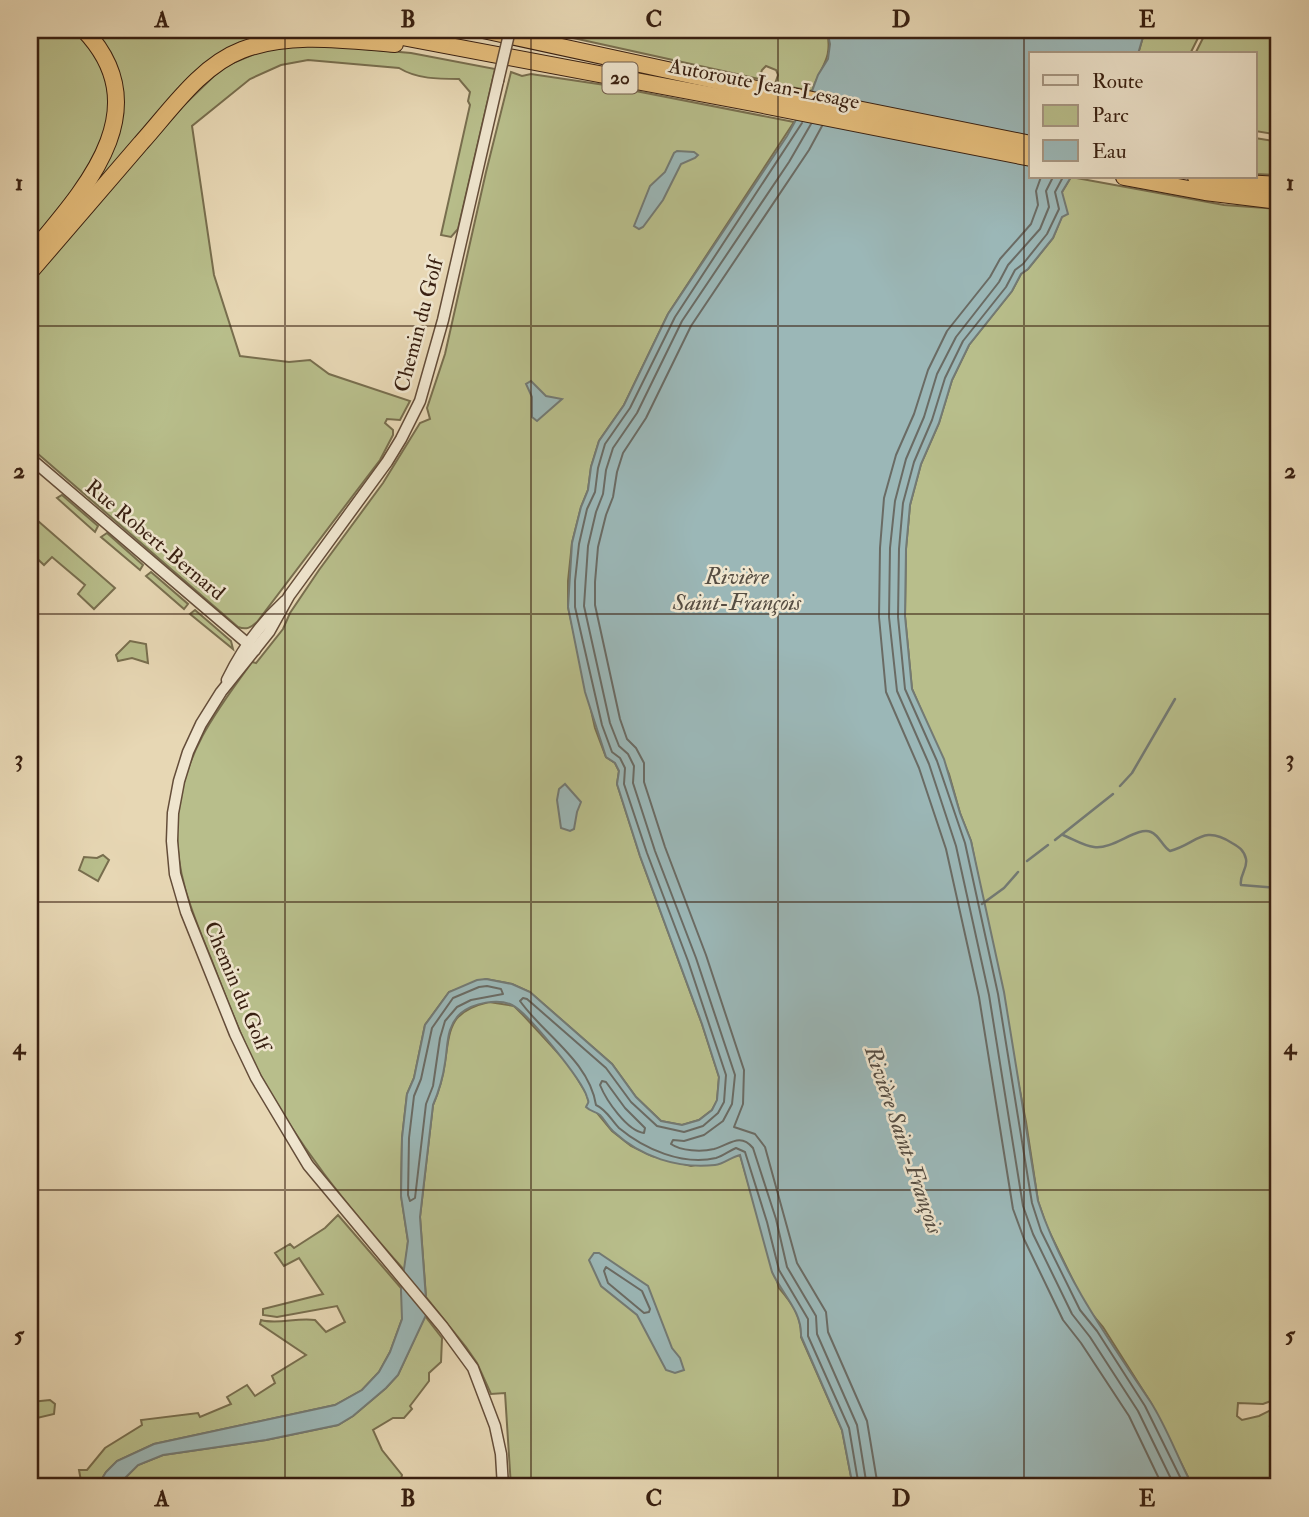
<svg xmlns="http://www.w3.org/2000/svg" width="1309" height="1517" font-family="'IM FELL Double Pica',serif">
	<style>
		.green { fill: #b8be8b; stroke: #786e4e; stroke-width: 2 }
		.water { fill: #9bb7b7; stroke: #737a74; stroke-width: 2 }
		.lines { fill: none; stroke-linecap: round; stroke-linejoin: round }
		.shore { stroke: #6a6b64; stroke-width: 2 }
		.stream { stroke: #737a74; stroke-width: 2.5 }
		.minor-casing { stroke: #644d39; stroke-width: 13 }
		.highway-casing { stroke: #381f10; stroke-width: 18 }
		.minor { stroke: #efe5ce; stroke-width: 10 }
		.highway { stroke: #e4bc7a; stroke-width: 16 }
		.minor-bridge-casing { stroke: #644d39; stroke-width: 13; stroke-linecap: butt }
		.minor-bridge { stroke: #efe5ce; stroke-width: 10 }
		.grid { fill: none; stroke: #381f10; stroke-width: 2; stroke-opacity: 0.55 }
		.labels { text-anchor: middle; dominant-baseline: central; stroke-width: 5; stroke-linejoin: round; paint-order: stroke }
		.shield { fill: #efe5ce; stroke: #6f5a49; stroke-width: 2 }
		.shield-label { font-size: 19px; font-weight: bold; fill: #381f10 }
		.street-label { font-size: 21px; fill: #381f10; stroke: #efe5ce }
		.water-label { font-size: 23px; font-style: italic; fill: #564d42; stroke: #efe5ce }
		.neatline { fill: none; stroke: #381f10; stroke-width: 2.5 }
		.grid-label { font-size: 23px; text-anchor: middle; font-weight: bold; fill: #381f10 }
	</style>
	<rect width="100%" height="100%" fill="#e7d7b4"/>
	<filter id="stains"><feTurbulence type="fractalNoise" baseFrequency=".00286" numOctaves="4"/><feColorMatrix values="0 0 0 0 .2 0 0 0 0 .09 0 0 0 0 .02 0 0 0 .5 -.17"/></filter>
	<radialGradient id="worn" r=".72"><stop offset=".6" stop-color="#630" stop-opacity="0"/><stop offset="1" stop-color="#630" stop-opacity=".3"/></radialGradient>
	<g class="green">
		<path d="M30,30h44c43,41 43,87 17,137 -5,10 -14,18 -20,26 -14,17 -28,34 -41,51z"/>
		<polygon points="89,30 324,30 344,34 241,46 30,261 119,121"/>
		<path d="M537,30h290c6,31 -6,34 -15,61l-37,-7 3,-9 -2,-5 -10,-4 -4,4 -3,9z"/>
		<polygon points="1145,30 1202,30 1190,54 1138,54"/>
		<polygon points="1207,30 1279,30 1279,135 1255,131 1255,54 1195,54"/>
		<path d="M309,44l102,9 84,16 -37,160 -7,8 -10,-2 29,-130 -2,-4 2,-9 -11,-13c-21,0 -42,0 -60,-11l-91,-8 -27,5 -31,14 -58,47 22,149 26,81 49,6 21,-2 19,14 81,27 -10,19 -13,-1 -2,4 8,7v5l-13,25 -123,162c-6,6 -11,8 -19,5l-208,-180v-165l153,-176 32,-31 13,-10 34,-14z"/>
		<path d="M511,72l11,4 9,-2 74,11 189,37 -126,192 -44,91 -25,36 -8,26 -3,23 -7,17 -9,36 -4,38v26l27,121 11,29 9,6 4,8 -2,13 23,72 62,168 17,53 -2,24 -5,9 -13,10 -17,5 -21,-4 -25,-24 -24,-33 -82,-72 -18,-8 -26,-5 -37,13 -24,33 -11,53 -7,16 -5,44 -1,57 7,46 -3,30c-56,-63 -109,-127 -148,-202 -17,-34 -31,-71 -45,-108 -20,-48 -40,-95 -34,-148 7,-62 39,-103 74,-151l4,1 27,-34 7,-16 29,-43 64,-87 37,-60 10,-4 -3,-11 18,-54 41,-182z"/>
		<polygon points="1255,138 1279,142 1279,175 1255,174"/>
		<polygon points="1071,177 1224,205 1279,209 1279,1398 1263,1404 1238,1403 1237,1416 1242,1420 1259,1416 1279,1406 1279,1411 1270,1426 1275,1429 1279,1424 1279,1487 1193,1487 1151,1403 1103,1327 1086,1307 1047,1227 1038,1201 1026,1122 971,841 960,813 949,774 912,689 905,616 906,549 910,505 921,464 939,423 952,380 969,345 1012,291 1021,274 1028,269 1053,238 1062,216 1062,192"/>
		<polygon points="62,495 98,526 95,532 57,498"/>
		<polygon points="30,514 115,588 94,609 78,594 85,585 52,557 44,565 30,552"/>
		<polygon points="107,533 143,565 140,570 101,537"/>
		<polygon points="151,572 188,604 184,609 146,576"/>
		<polygon points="195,610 231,641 233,649 190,614"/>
		<polygon points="130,641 146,644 148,663 132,658 118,661 116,655"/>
		<polygon points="103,855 109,860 98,881 79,870 84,857 97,858"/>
		<path d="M489,1002l25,4 9,9 46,50 17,28 3,9 8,11 15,18 19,15 21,10 39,10 49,-11 39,133c13,15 23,29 22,49l41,93 11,57h-342l-6,-94 -14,1 -14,-31 -11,-16 -40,-50 -6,-80 13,-112c6,-14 10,-28 12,-43 5,-35 5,-51 44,-60z"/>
		<path d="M338,1215l63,73 2,18 -1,13 -12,33 -11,20 -17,18 -27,15 -181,39 -37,17 -11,11 -9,15h-21l5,-6 -2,-11h8l18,-22 37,-23 -1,-5 57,-7 2,4 31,-13 -4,-7 20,-12 8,11 20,-13 -3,-7 34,-21 -46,-31 1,-4c17,5 36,-3 54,0l11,12 19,-10 -8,-16 -60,11 -14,-2v-6l60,-15 -24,-36 -15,8 -9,-13 15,-9 4,4 31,-20z"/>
		<polygon points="425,1316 442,1338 441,1362 429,1373 429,1381 410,1406 412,1409 404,1418 393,1418 373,1430 382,1450 402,1475 399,1487 116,1487 138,1465 163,1455 266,1440 338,1425 353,1416 386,1388 398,1375"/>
		<polygon points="50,1400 55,1404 54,1414 37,1418 31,1416 31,1402"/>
	</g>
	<g class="water">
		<path d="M827,30h318l-7,24h-107v123h40l-9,15 6,22 -6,3 -9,21 -25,31 -7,5 -9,17 -43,54 -17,35 -13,43 -18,41 -11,41 -4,44 -1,67 7,73 32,70 16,54 11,28 33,151 34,209c24,73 69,136 112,200 17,26 28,58 43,86h-340l-11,-57 -41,-94c1,-25 -19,-42 -29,-64l-32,-117c-9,2 -16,9 -25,10 -37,4 -74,-8 -101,-33 -6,-5 -9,-12 -14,-17 -5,-4 -9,-3 -14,-8 3,-6 3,-4 1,-10 -5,-17 -59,-84 -75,-92 -14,-7 -39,-2 -51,8 -15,13 -13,32 -16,50 -2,15 -6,28 -12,42l-13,112 7,96 -29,62 -12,13 -33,28 -15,9 -72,15 -103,15 -25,10 -22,22h-19l9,-15 11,-11 37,-17 181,-39 27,-15 17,-18 11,-20 12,-33 -1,-29 7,-49 -7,-45 1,-58 5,-44 7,-16 11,-53 24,-33 28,-12 9,-1 26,5 18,8 82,72 24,33 25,24 21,4 17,-5 13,-10 5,-10 2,-23 -17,-53 -62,-168 -23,-72 2,-13 -4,-8 -9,-6 -21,-65 -17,-85 4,-64 9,-36 7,-17 3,-23 8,-26 25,-36 44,-91 119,-178 25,-45 6,-16 10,-16 2,-15z"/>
		<polygon points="677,151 694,152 698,155 695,158 681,164 663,200 643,227 639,229 634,226 650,186 665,172 674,153"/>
		<polygon points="531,381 546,396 562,399 537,421 532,417 532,397 526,384"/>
		<polygon points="565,784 581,802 577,812 574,829 570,831 561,828 557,800 559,789"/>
		<polygon points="594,1253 599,1253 648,1286 672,1348 680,1358 684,1370 675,1373 666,1370 637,1315 601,1286 589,1260"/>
	</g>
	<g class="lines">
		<g class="shore">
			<path d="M802,123l-127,194 -45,91 -25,36 -7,24 -3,24 -8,17 -8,35 -4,37v26l27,118 10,27 8,6 5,10 -1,16 23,69 41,108 38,114 -2,27 -6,11 -15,13 -19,6 -27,-6 -26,-24 -25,-34 -79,-69 -4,-1 -3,3c24,34 69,60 76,104 11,5 15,15 23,23 25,21 64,38 97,30 7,-2 13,-7 20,-10l9,4 22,70 12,48 29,49v17l41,92 10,59"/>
			<path d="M811,124l-22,38 -107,159 -45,92 -24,35 -7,22 -3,24 -7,18 -8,34 -4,60 26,117 9,23 9,8 6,12 -1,17 22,68 41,107 39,117 -3,29 -9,17 -19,14 -20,6 -11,-1 -2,4c10,7 30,8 43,5 15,-4 26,-17 39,-1l23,71 11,48 29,49 1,18 40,91 10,62"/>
			<polyline points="822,126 809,150 691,326 646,418 623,453 617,472 613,497 606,515 598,547 595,582 595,605 620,719 627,739 636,748 644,763 644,782 665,847 706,955 744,1070 743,1104 734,1127 755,1134 765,1147 797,1263 826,1312 828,1332 867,1421 878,1487"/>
			<polyline points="1041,177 1036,191 1038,205 1031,224 1000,259 990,277 947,331 928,370 914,414 896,455 884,498 880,548 879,617 886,692 919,768 946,849 979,997 1013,1209 1024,1239 1063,1320 1081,1343 1129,1416 1163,1487"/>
			<polyline points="1053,177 1046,191 1049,207 1040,229 1008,265 999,282 956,337 937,374 924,417 906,459 895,501 890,548 889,617 897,691 929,764 956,846 989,995 1023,1206 1033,1234 1072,1314 1090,1337 1138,1411 1175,1487"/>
			<polyline points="1063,177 1055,192 1059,209 1047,234 1023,264 1015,270 1006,287 963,341 945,378 932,420 914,462 903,503 899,549 898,617 905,689 937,761 965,843 998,994 1032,1203 1041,1231 1080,1310 1097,1331 1145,1406 1185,1487"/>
			<polygon points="487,986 501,989 503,994 471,1000 457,1007 445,1021 440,1038 433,1086 426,1104 415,1198 410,1201 408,1195 409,1138 414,1096 421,1079 432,1028 453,998 479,987"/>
			<path d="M602,1081l4,1 19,26 20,20 -1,5c-17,-2 -38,-33 -44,-48z"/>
			<polygon points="606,1267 642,1291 650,1309 649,1312 644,1313 608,1283 604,1271"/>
		</g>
		<g class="stream">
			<polyline points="1120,786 1132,773 1175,699"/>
			<path d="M1063,835c10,4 21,11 31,12 19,3 43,-21 57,-15 9,4 11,14 19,19 27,-7 32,-27 62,-8 7,4 12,7 14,16 2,10 -7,16 -5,26l38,3"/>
			<polyline points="1055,840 1113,794"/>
			<polyline points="1027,861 1048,845"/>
			<polyline points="982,904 1004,888 1018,872"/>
		</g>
		<g class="minor-casing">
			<g id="minor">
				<polyline points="498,81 443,320 420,401 401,439 387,462 289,596 269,632 221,692 201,724 188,752 179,781 173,813 172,841 175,874 186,912 235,1034 256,1078 308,1165 443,1327 473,1368 495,1426 501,1454 503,1487"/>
				<polyline points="30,458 255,650"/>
				<path d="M227,680c14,-29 34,-57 58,-79"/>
			</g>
		</g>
		<g class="highway-casing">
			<g id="highway">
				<polyline points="365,30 758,104 1031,158"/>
				<polyline points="483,30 732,84 1031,144"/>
				<polyline points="1124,177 1205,192 1279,201"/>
				<polyline points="1196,177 1242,183 1279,185"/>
				<path d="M30,255c54,-65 130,-145 54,-225"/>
				<path d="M30,272c37,-43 74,-86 111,-129 29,-32 59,-77 101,-93 48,-18 102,-10 153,-6"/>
			</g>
		</g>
		<use href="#minor" class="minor"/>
		<use href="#highway" class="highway"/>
		<g class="minor-bridge-casing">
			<polyline id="minor-bridge" points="498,81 510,30"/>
		</g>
		<use href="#minor-bridge" class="minor-bridge"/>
	</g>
	<path class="grid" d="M285,30v1457M531,30v1457M778,30v1457M1024,30v1457M30,326h1249M30,614h1249M30,902h1249M30,1190h1249"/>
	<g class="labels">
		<rect class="shield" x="602.5" y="62.5" width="35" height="31" rx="5"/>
		<g class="shield-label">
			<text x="620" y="78">20</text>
		</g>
		<g class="street-label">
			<text transform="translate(764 84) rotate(11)">Autoroute Jean-Lesage</text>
			<text transform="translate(419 325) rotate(-75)">Chemin du Golf</text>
			<text transform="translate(155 540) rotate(40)">Rue Robert-Bernard</text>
			<text transform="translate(237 986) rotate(67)">Chemin du Golf</text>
		</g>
		<g class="water-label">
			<text x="737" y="576">Rivière<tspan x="737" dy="26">Saint-François</tspan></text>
			<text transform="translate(904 1140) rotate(71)">Rivière Saint-François</text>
		</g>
	</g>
	<rect width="1309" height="1517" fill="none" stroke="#e7d7b4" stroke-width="77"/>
	<rect x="1029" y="52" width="228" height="126" fill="#efe5ce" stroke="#a69682" stroke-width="2"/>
	<rect x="1043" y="75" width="35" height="10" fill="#efe5ce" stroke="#a69682" stroke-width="2"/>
	<text x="1092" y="88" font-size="21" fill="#381f10">Route</text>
	<rect x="1043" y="105" width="35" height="21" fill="#b8be8b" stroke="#a69682" stroke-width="2"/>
	<text x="1092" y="122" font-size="21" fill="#381f10">Parc</text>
	<rect x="1043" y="140" width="35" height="21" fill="#9bb7b7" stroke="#a69682" stroke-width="2"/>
	<text x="1092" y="158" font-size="21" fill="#381f10">Eau</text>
	<rect x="38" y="38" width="1232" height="1440" class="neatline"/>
	<g class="grid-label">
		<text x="162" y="27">A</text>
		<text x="408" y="27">B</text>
		<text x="654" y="27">C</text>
		<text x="901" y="27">D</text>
		<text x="1147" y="27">E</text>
		<text x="19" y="190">1</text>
		<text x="1290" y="190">1</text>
		<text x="19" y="478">2</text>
		<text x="1290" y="478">2</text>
		<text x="19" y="766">3</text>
		<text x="1290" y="766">3</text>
		<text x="19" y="1054">4</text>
		<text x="1290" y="1054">4</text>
		<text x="19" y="1342">5</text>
		<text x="1290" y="1342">5</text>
		<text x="162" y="1506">A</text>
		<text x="408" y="1506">B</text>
		<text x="654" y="1506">C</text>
		<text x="901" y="1506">D</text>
		<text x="1147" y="1506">E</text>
	</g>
	<rect width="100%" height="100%" filter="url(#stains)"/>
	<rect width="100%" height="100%" fill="url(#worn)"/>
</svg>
